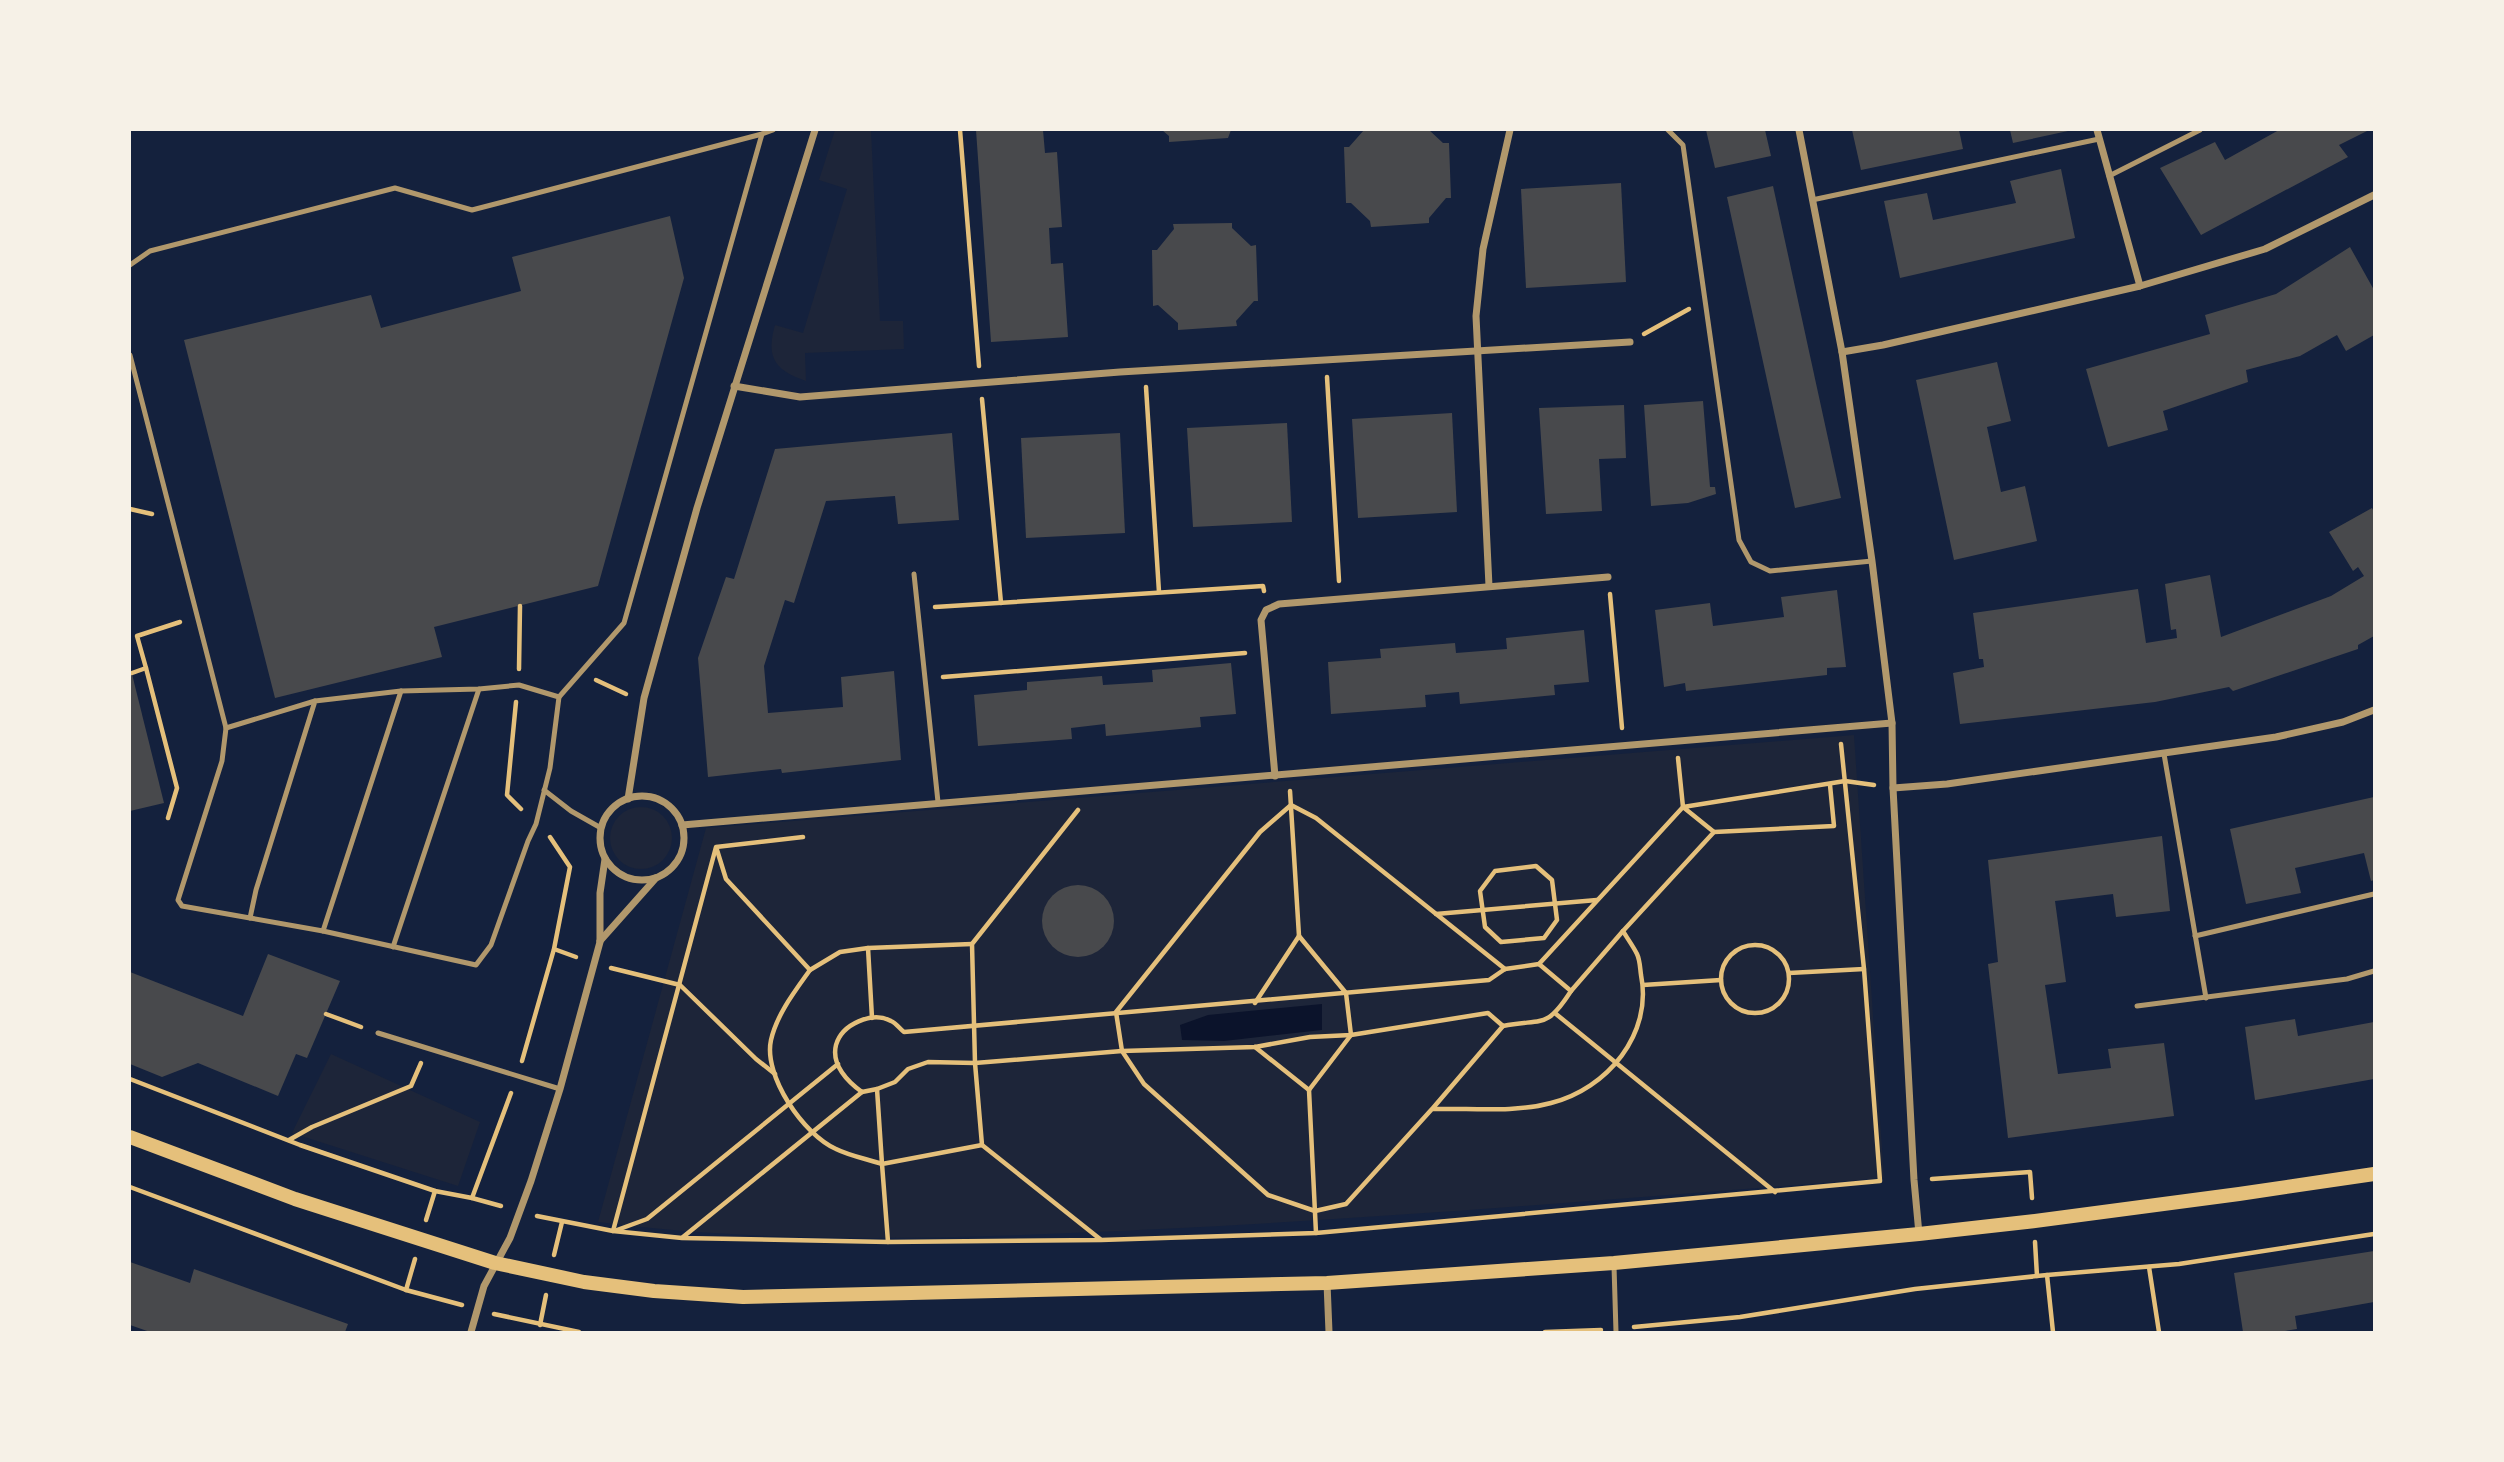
<svg xmlns="http://www.w3.org/2000/svg" width="2504" height="1462" font-family="'Titillium Web',sans-serif">
	<style>
		.green { fill: #1d2539 }
		.water { fill: #0b132b }
		.building { fill: #48494c }
		.lines { fill: none; stroke-linecap: round; stroke-linejoin: round }
		.path { stroke: #e5c07b; stroke-width: 4.5 }
		.service { stroke: #b1986c; stroke-width: 5 }
		.minor { stroke: #b1986c; stroke-width: 7 }
		.secondary { stroke: #e5c07b; stroke-width: 14 }
	</style>
	<rect width="100%" height="100%" fill="#14213d"/>
	<g class="green">
		<path d="M835,130h36l9,191h23l1,28 -99,4 1,28c-32,-11 -40,-24 -31,-56l28,8 44,-144 -28,-9z"/>
		<path d="M1854,735l30,443c-241,19 -482,39 -724,51 -185,9 -378,17 -562,-7l108,-394z"/>
		<circle cx="641" cy="838" r="31"/>
		<polygon points="331,1054 480,1122 458,1186 292,1133"/>
	</g>
	<polygon class="water" points="1322,1004 1322,1030 1224,1041 1182,1040 1180,1025 1208,1015"/>
	<g class="building">
		<polygon points="976,130 1043,130 1045,153 1057,152 1062,227 1049,228 1051,264 1063,263 1068,337 991,342"/>
		<polygon points="1162,130 1231,130 1228,138 1169,142 1169,136"/>
		<polygon points="1364,130 1429,130 1443,143 1449,143 1451,198 1446,198 1429,218 1429,223 1371,227 1370,221 1351,203 1346,203 1344,147 1349,147"/>
		<polygon points="1706,130 1765,130 1771,156 1715,168"/>
		<polygon points="1852,130 1959,130 1963,149 1861,170"/>
		<polygon points="2010,130 2068,130 2068,131 2013,143"/>
		<polygon points="2279,130 2369,130 2339,145 2348,157 2201,235 2160,168 2215,142 2225,160"/>
		<polygon points="2061,169 2075,238 1900,278 1884,201 1927,193 1933,220 2016,203 2010,181"/>
		<polygon points="1621,183 1626,282 1526,288 1521,189"/>
		<polygon points="1773,186 1841,498 1795,508 1727,197"/>
		<polygon points="670,216 684,278 598,586 434,627 442,657 275,698 184,340 371,295 381,328 521,291 512,257"/>
		<polygon points="1232,223 1232,228 1251,246 1256,245 1258,301 1254,301 1236,321 1237,326 1178,330 1178,323 1158,305 1153,306 1152,250 1157,250 1174,229 1173,224"/>
		<polygon points="2350,247 2374,290 2374,335 2346,351 2337,335 2300,356 2246,370 2248,382 2163,411 2168,430 2108,447 2086,369 2210,334 2205,315 2276,294"/>
		<polygon points="1997,362 2011,421 1987,427 2001,492 2025,486 2037,541 1954,560 1916,380"/>
		<polygon points="1703,401 1710,487 1715,487 1716,494 1688,503 1651,506 1644,405"/>
		<polygon points="1624,405 1626,458 1599,459 1602,511 1546,514 1539,408"/>
		<polygon points="1452,413 1457,512 1358,518 1352,419"/>
		<polygon points="1287,423 1292,522 1193,527 1187,428"/>
		<polygon points="952,433 959,520 898,524 895,496 826,501 794,603 785,600 764,666 768,713 843,707 841,677 894,671 901,760 782,773 781,769 708,777 698,658 726,577 734,579 775,449"/>
		<polygon points="1120,433 1125,533 1026,538 1021,438"/>
		<polygon points="2372,508 2374,512 2374,636 2358,645 2358,649 2233,691 2229,687 2155,702 1960,724 1953,673 1984,667 1983,659 1979,659 1973,613 2138,589 2146,643 2177,638 2176,629 2171,630 2165,584 2210,575 2221,637 2331,596 2364,576 2358,567 2353,571 2329,532"/>
		<polygon points="1837,590 1846,667 1827,668 1827,675 1686,691 1685,683 1664,687 1655,610 1710,603 1713,626 1784,617 1781,597"/>
		<polygon points="1584,630 1589,682 1554,685 1555,695 1460,704 1459,692 1425,695 1426,707 1331,714 1328,662 1381,658 1380,649 1455,643 1456,653 1507,649 1506,638"/>
		<polygon points="1231,663 1236,714 1200,717 1201,727 1106,736 1105,724 1071,728 1072,739 978,746 974,695 1027,690 1027,682 1102,676 1103,685 1153,682 1152,670"/>
		<polygon points="130,666 164,803 130,811"/>
		<polygon points="2374,797 2374,880 2371,881 2364,853 2295,868 2301,893 2246,904 2230,829"/>
		<polygon points="2162,836 2170,911 2116,917 2113,894 2055,901 2066,982 2045,985 2058,1074 2111,1068 2108,1049 2164,1043 2174,1116 2008,1138 1988,964 1998,962 1988,860"/>
		<circle cx="1078" cy="921" r="36"/>
		<polygon points="268,954 340,981 307,1058 296,1054 278,1096 198,1063 162,1077 130,1064 130,972 243,1016"/>
		<polygon points="2295,1019 2298,1036 2374,1022 2374,1079 2255,1100 2245,1027"/>
		<polygon points="2374,1251 2374,1302 2295,1316 2297,1329 2279,1332 2243,1332 2234,1273"/>
		<polygon points="130,1262 190,1283 194,1269 348,1324 345,1332 150,1332 130,1325"/>
	</g>
	<g class="lines">
		<g class="path">
			<polyline points="960,130 979,366"/>
			<polyline points="1644,334 1689,309"/>
			<polyline points="1327,377 1339,581"/>
			<polyline points="1146,387 1159,592"/>
			<polyline points="982,399 1001,603"/>
			<polyline points="130,509 152,514"/>
			<polyline points="1610,594 1622,728"/>
			<polyline points="935,607 1263,586 1264,591"/>
			<polyline points="146,668 177,788 168,818"/>
			<polyline points="519,669 520,606"/>
			<polyline points="132,673 146,668 137,636 180,622"/>
			<polyline points="943,677 1245,653"/>
			<polyline points="596,680 626,694"/>
			<polyline points="516,702 507,795 521,809"/>
			<polyline points="1290,791 1299,936"/>
			<polyline points="1078,810 972,944 975,1063 982,1145 1100,1239"/>
			<polyline points="1714,832 1834,826 1830,785"/>
			<polyline points="717,850 726,879 810,970 840,952 868,948 972,944"/>
			<polygon points="1536,866 1552,880 1557,920 1544,938 1501,942 1485,927 1480,891 1495,871"/>
			<polyline points="1436,914 1597,900"/>
			<circle cx="1755" cy="979" r="34"/>
			<polyline points="868,948 872,1018"/>
			<polyline points="554,949 576,957"/>
			<path d="M1539,964l32,27c-25,39 -28,27 -68,35l-15,-13 -137,22 -41,2 -55,10 -133,4 -147,12 -47,-1 -20,7 -13,13 -18,7 -15,3c-14,-10 -31,-27 -26,-47 6,-21 36,-34 55,-24 5,2 9,8 13,11l585,-52 16,-11z"/>
			<polyline points="1539,964 1683,807 1678,758"/>
			<polyline points="611,968 680,985 756,1059 775,1074"/>
			<path d="M1505,969l-189,-151 -25,-13 -31,27 -144,180 6,39 22,33 124,111 47,16 31,-7 86,-95c39,-1 82,4 119,-6 56,-14 102,-69 90,-128 -1,-7 -1,-15 -4,-21 -4,-8 -10,-16 -14,-23"/>
			<path d="M810,970c-15,21 -33,44 -39,70 -8,36 33,95 65,109 14,7 31,10 46,15l-5,-75"/>
			<polyline points="1789,973 1864,969"/>
			<polyline points="1643,985 1721,980"/>
			<polyline points="1571,991 1623,931 1714,832 1683,807 1845,781 1874,785"/>
			<polyline points="1255,1003 1299,936 1346,993 1351,1035 1309,1090 1316,1233"/>
			<polyline points="326,1014 361,1027"/>
			<polyline points="1556,1014 1775,1192"/>
			<polyline points="1255,1047 1309,1090"/>
			<polyline points="522,1061 554,949 570,867 550,837"/>
			<polyline points="130,1079 300,1145 435,1191 472,1198 511,1093"/>
			<polyline points="1433,1108 1503,1026"/>
			<polyline points="289,1140 312,1127 411,1086 421,1063"/>
			<polyline points="1932,1179 2030,1172 2032,1198"/>
			<polyline points="130,1187 406,1290 462,1305"/>
			<polyline points="472,1198 501,1206"/>
			<polyline points="537,1216 613,1231 682,1238 888,1242 1101,1240 1316,1233 1880,1181 1864,969 1841,744"/>
			<polyline points="426,1220 435,1191"/>
			<polyline points="617,1230 647,1219 838,1064"/>
			<polyline points="613,1231 716,847 803,837"/>
			<polyline points="683,1237 862,1092"/>
			<polyline points="888,1242 882,1164 982,1145"/>
			<polyline points="2035,1242 2037,1276"/>
			<polyline points="554,1255 562,1222"/>
			<polyline points="2149,1267 2159,1332"/>
			<polyline points="2047,1275 2053,1332"/>
			<polyline points="406,1290 415,1259"/>
			<polyline points="494,1314 579,1332"/>
			<polyline points="540,1325 546,1295"/>
			<polyline points="1634,1327 1740,1317 1915,1289 2047,1275 2179,1264 2374,1234"/>
			<polyline points="1545,1332 1601,1330"/>
		</g>
		<g class="service">
			<polyline points="1668,130 1683,145 1739,540 1751,562 1770,571 1872,561"/>
			<polyline points="2109,176 2200,130"/>
			<polyline points="1812,200 2099,139"/>
			<polyline points="130,265 150,251 395,188 472,210 762,134"/>
			<polyline points="130,355 226,728 222,761 178,900 182,906 250,918"/>
			<polyline points="914,574 938,802"/>
			<polygon points="519,685 559,697 550,768 536,824 528,841 491,945 476,965 323,931 250,918 256,890 315,701 401,691 479,689"/>
			<polyline points="559,697 624,623 762,134 773,130"/>
			<polyline points="226,728 315,701"/>
			<polyline points="2164,754 2206,998"/>
			<polyline points="544,790 571,811 601,828"/>
			<polyline points="323,931 401,691"/>
			<polyline points="2195,936 2374,894"/>
			<polyline points="393,947 479,689"/>
			<polyline points="2137,1006 2347,979 2374,971"/>
			<polyline points="378,1033 560,1089"/>
			<polyline points="1614,1266 1616,1332"/>
		</g>
		<g class="minor">
			<polyline points="1799,130 1842,352 1872,561 1892,723 1893,788 1914,1180 1919,1234"/>
			<polyline points="2097,130 2140,286"/>
			<polyline points="1842,352 1883,345 2140,286 2265,249 2374,195"/>
			<polyline points="734,386 800,397 1120,372 1630,342"/>
			<polyline points="1489,586 1476,316 1483,249 1510,130"/>
			<polyline points="1275,776 1261,620 1266,610 1279,604 1608,577"/>
			<polyline points="1893,788 1947,784 2276,737 2343,722 2374,710"/>
			<circle cx="642" cy="838" r="42"/>
			<polyline points="628,799 644,698 697,508 815,130"/>
			<polyline points="682,825 1892,723"/>
			<polyline points="600,941 656,878"/>
			<polyline points="1327,1283 1329,1332"/>
			<polyline points="471,1332 484,1286 510,1238 531,1181 560,1089 600,942 600,893 605,859"/>
		</g>
		<polyline class="secondary" points="130,1137 295,1199 495,1263 584,1282 654,1291 743,1297 1327,1283 1614,1263 1919,1234 2035,1221 2239,1194 2374,1174"/>
	</g>
	<rect width="2504" height="1462" fill="none" stroke="#f6f1e7" stroke-width="262"/>
</svg>
